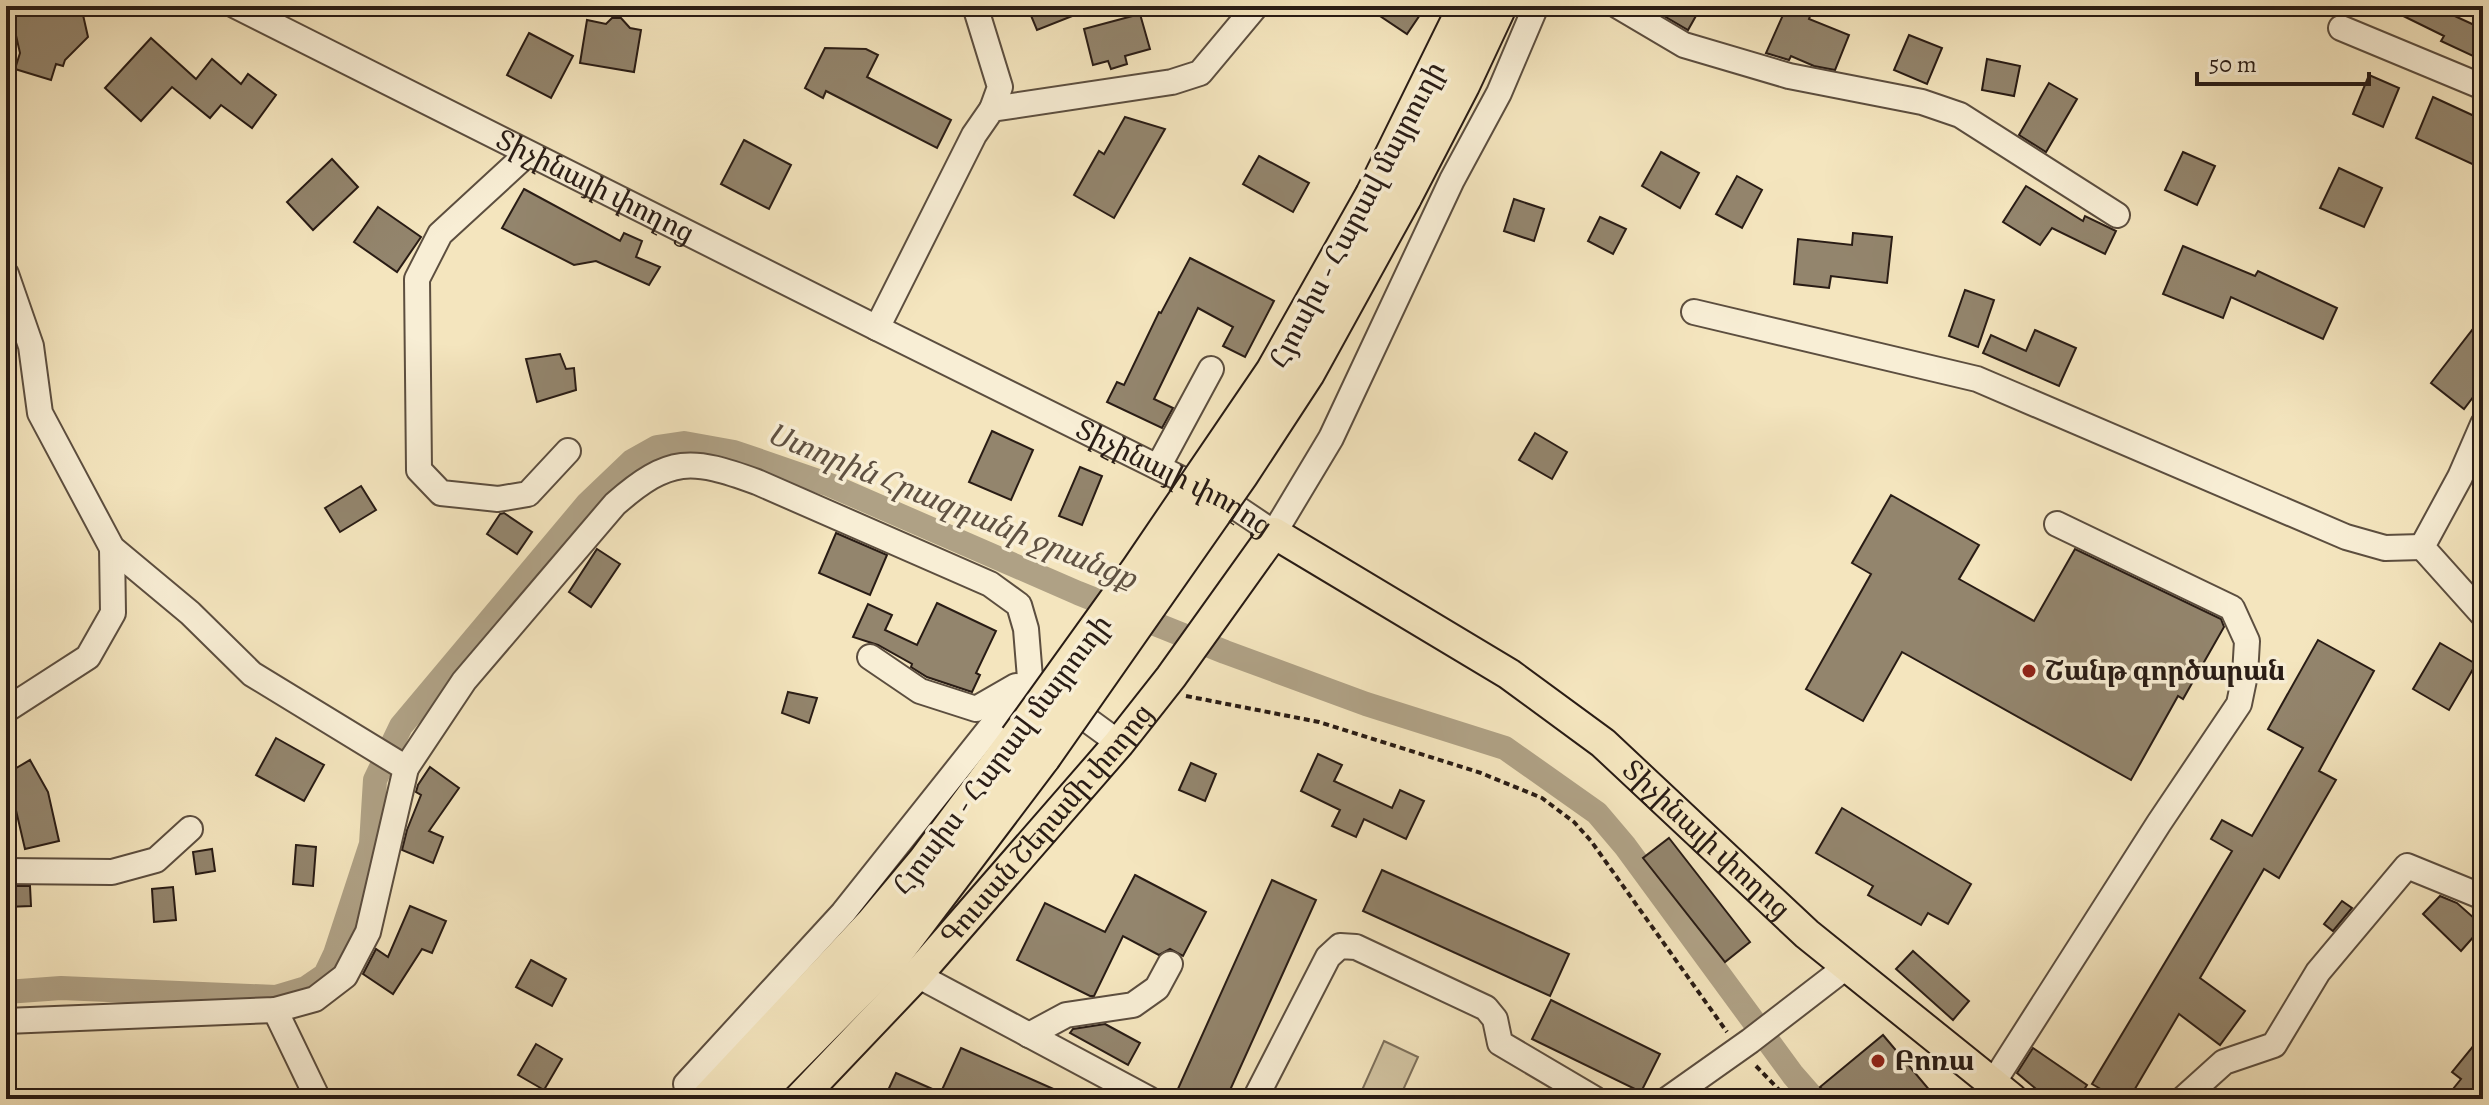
<svg xmlns="http://www.w3.org/2000/svg" width="2489" height="1105" font-family="Alegreya,'Noto Serif Armenian',serif">
	<style>
		.green { fill: #d1c3a1; stroke: #7d705b; stroke-width: 2 }
		.lines { fill: none; stroke-linecap: round; stroke-linejoin: round }
		.canal { stroke: #afa185; stroke-width: 24 }
		.building { fill: #93856d; stroke: #291c15; stroke-width: 2 }
		.minor-casing { stroke: #5c4e3f; stroke-width: 28 }
		.major-casing { stroke: #291c15; stroke-width: 34 }
		.highway-casing { stroke: #291c15; stroke-width: 40 }
		.path { stroke: #291c15; stroke-width: 4; stroke-dasharray: 6 4; stroke-linecap: butt }
		.minor { stroke: #f8eed5; stroke-width: 24 }
		.major { stroke: #f4e5be; stroke-width: 30 }
		.highway { stroke: #f4e5be; stroke-width: 36 }
		.highway-bridge-casing { stroke: #291c15; stroke-width: 40; stroke-linecap: butt }
		.highway-bridge { stroke: #f4e5be; stroke-width: 36 }
		.poi-dot { fill: #8f2418; stroke: #f8eed5; stroke-width: 3 }
		.labels { text-anchor: middle; dominant-baseline: central; stroke-width: 7; stroke-linejoin: round; paint-order: stroke }
		.street-label { font-size: 28px; fill: #291c15; stroke: #f8eed5 }
		.poi-label { font-size: 28px; font-weight: bold; fill: #291c15; stroke: #f8eed5; text-anchor: start }
		.water-label { font-size: 30px; font-style: italic; fill: #5f5142; stroke: #f8eed5 }
	</style>
	<rect width="100%" height="100%" fill="#f4e5be"/>
	<filter id="stains"><feTurbulence type="fractalNoise" baseFrequency=".0025" numOctaves="4"/><feColorMatrix values="0 0 0 0 .2 0 0 0 0 .09 0 0 0 0 .02 0 0 0 .5 -.17"/></filter>
	<radialGradient id="worn" r=".72"><stop offset=".6" stop-color="#630" stop-opacity="0"/><stop offset="1" stop-color="#630" stop-opacity=".3"/></radialGradient>
	<polygon class="green" points="1384,1041 1418,1057 1399,1099 1358,1099"/>
	<g class="lines">
		<polyline class="canal" points="6,992 61,988 276,997 306,988 325,975 335,954 371,844 375,780 401,726 587,504 632,461 657,447 684,443 734,452 830,485 1078,593 1225,652 1366,704 1505,748 1597,813 1625,846 1793,1075 1814,1099"/>
	</g>
	<g class="building">
		<polygon points="24,6 81,6 88,37 65,60 63,66 56,64 51,80 15,69 20,53 12,18"/>
		<polygon points="1027,6 1095,6 1095,7 1037,30"/>
		<polygon points="1365,6 1426,6 1407,34"/>
		<polygon points="1647,6 1684,6 1697,14 1688,30"/>
		<polygon points="1787,6 1814,6 1809,19 1849,35 1835,70 1814,66 1791,56 1789,60 1766,53"/>
		<polygon points="2383,6 2433,6 2483,29 2483,35 2473,56 2441,41 2444,36"/>
		<polygon points="1140,14 1150,49 1125,56 1127,64 1111,69 1108,61 1093,65 1084,29"/>
		<polygon points="612,18 621,18 630,28 641,30 634,72 580,63 587,20 606,24"/>
		<polygon points="529,33 573,56 551,98 507,75"/>
		<polygon points="1909,35 1942,48 1927,84 1894,70"/>
		<polygon points="151,38 196,79 212,59 241,84 248,74 276,95 252,128 221,105 210,118 172,87 141,121 105,88"/>
		<polygon points="825,48 866,49 878,55 867,77 951,120 937,148 826,91 823,98 805,88"/>
		<polygon points="1987,59 2020,66 2014,96 1982,90"/>
		<polygon points="2369,75 2399,88 2383,127 2353,114"/>
		<polygon points="2049,83 2077,99 2046,152 2019,135"/>
		<polygon points="2433,97 2483,120 2483,169 2416,138"/>
		<polygon points="1125,117 1165,129 1114,218 1074,195 1099,151 1104,154"/>
		<polygon points="744,140 791,165 769,209 721,184"/>
		<polygon points="1661,152 1699,173 1680,208 1642,186"/>
		<polygon points="2183,152 2215,166 2197,205 2165,190"/>
		<polygon points="1259,156 1309,183 1293,212 1243,184"/>
		<polygon points="332,159 358,187 313,230 287,202"/>
		<polygon points="2339,168 2382,188 2364,227 2320,208"/>
		<polygon points="1737,176 1762,190 1742,228 1716,214"/>
		<polygon points="2026,186 2083,221 2085,216 2116,231 2105,254 2052,228 2040,245 2003,222"/>
		<polygon points="524,189 620,241 624,233 642,241 636,257 660,267 649,285 596,261 574,265 502,228"/>
		<polygon points="1514,199 1544,209 1534,241 1504,231"/>
		<polygon points="378,207 421,237 397,272 354,242"/>
		<polygon points="1600,217 1626,229 1613,254 1588,241"/>
		<polygon points="1853,233 1892,237 1887,283 1831,276 1829,288 1794,284 1798,239 1852,245"/>
		<polygon points="2183,246 2255,276 2258,271 2337,308 2323,339 2231,297 2223,318 2163,294"/>
		<polygon points="1190,258 1274,301 1245,357 1223,346 1233,327 1198,308 1154,399 1173,408 1162,428 1107,402 1117,382 1124,385 1159,312 1161,313"/>
		<polygon points="1965,290 1994,300 1978,347 1949,336"/>
		<polygon points="2483,316 2483,384 2464,409 2431,383"/>
		<polygon points="2035,330 2076,348 2059,386 1983,353 1991,335 2026,351"/>
		<polygon points="560,354 566,369 574,368 576,390 537,402 526,359"/>
		<polygon points="992,431 1033,450 1011,500 969,482"/>
		<polygon points="1535,433 1567,452 1552,479 1519,460"/>
		<polygon points="1080,467 1102,476 1082,525 1059,516"/>
		<polygon points="361,486 376,510 340,532 325,508"/>
		<polygon points="1891,495 1979,545 1959,579 2034,621 2075,549 2221,619 2224,627 2183,699 2178,696 2131,780 1902,652 1863,721 1806,689 1871,574 1852,563"/>
		<polygon points="504,513 532,532 517,554 487,534 500,514"/>
		<polygon points="836,533 887,555 870,595 819,573"/>
		<polygon points="597,549 620,564 591,607 569,592"/>
		<polygon points="937,603 996,631 976,673 980,675 972,692 927,677 911,667 912,664 878,645 853,637 868,604 892,615 885,630 917,645"/>
		<polygon points="2318,640 2374,671 2319,771 2336,780 2279,878 2264,869 2200,978 2245,1011 2220,1045 2179,1014 2129,1099 2118,1099 2092,1084 2232,851 2211,839 2222,820 2252,836 2303,748 2268,729"/>
		<polygon points="2440,643 2476,664 2449,710 2413,689"/>
		<polygon points="788,692 817,698 809,723 782,713"/>
		<polygon points="276,738 324,765 304,801 256,775"/>
		<polygon points="1318,754 1342,765 1334,781 1392,808 1400,790 1424,801 1406,839 1364,819 1356,837 1332,826 1340,810 1301,791"/>
		<polygon points="30,760 48,792 59,841 25,849 15,806 6,789 6,774"/>
		<polygon points="1191,763 1216,774 1205,801 1179,790"/>
		<polygon points="430,767 459,788 429,831 443,837 433,863 402,850 407,830 421,795 416,792 418,785"/>
		<polygon points="1842,808 1971,884 1948,924 1928,913 1921,925 1868,895 1873,886 1816,853"/>
		<polygon points="1669,838 1750,942 1725,962 1643,858"/>
		<polygon points="296,845 316,847 313,886 293,884"/>
		<polygon points="212,849 215,871 196,874 193,852"/>
		<polygon points="1382,870 1569,954 1550,996 1363,911"/>
		<polygon points="1135,875 1206,912 1183,956 1170,949 1159,955 1123,936 1094,996 1090,996 1017,960 1045,903 1105,932"/>
		<polygon points="1272,880 1316,900 1226,1099 1193,1099 1177,1091"/>
		<polygon points="6,886 30,886 31,906 6,907"/>
		<polygon points="173,887 176,920 154,922 152,889"/>
		<polygon points="2440,896 2457,903 2483,926 2461,951 2423,914"/>
		<polygon points="2342,901 2352,908 2333,931 2324,924"/>
		<polygon points="410,906 446,921 432,953 422,949 393,994 363,974 376,949 388,957"/>
		<polygon points="1913,951 1969,1001 1953,1020 1896,969"/>
		<polygon points="531,960 566,979 552,1006 516,987"/>
		<polygon points="1551,1000 1660,1054 1641,1092 1532,1039"/>
		<polygon points="1105,1024 1140,1043 1128,1065 1070,1033 1073,1029"/>
		<polygon points="2483,1034 2483,1099 2445,1099 2461,1079 2452,1072"/>
		<polygon points="1883,1035 1937,1099 1831,1099 1820,1087"/>
		<polygon points="536,1044 562,1059 544,1090 518,1075"/>
		<polygon points="961,1048 1076,1099 957,1099 941,1092"/>
		<polygon points="2033,1048 2087,1085 2078,1099 2048,1099 2017,1073"/>
		<polygon points="896,1073 955,1099 884,1099"/>
	</g>
	<g class="lines">
		<g class="minor-casing">
			<g id="minor">
				<path id="s1" d="M236,6l641,322 351,174 46,31 57,-95 121,-258 47,-87 37,-87"/>
				<polyline points="975,6 1000,87 992,109"/>
				<polyline points="1618,6 1684,45 1789,76 1922,102 1960,115 2117,215"/>
				<polyline points="2341,28 2483,87"/>
				<polyline points="527,154 440,234 417,279 419,470 441,493 498,499 528,494 568,451"/>
				<polyline points="6,274 31,346 40,413 112,548 190,613 252,674 406,768 368,932 345,976 315,999 275,1010 6,1021"/>
				<polyline points="1694,312 1977,379 2346,537 2385,548 2422,547"/>
				<polyline points="877,328 974,135 992,109 1172,82 1200,73 1256,6"/>
				<polyline points="2483,424 2460,477 2422,547 2483,615"/>
				<polyline points="1158,467 1211,369"/>
				<polyline points="870,657 920,691 976,709 1016,686"/>
				<polyline points="6,710 88,657 113,613 112,548"/>
				<path d="M406,768l58,-87 151,-177c55,-48 76,-46 142,-22l233,102 29,21 7,24 4,49 89,65"/>
				<polyline points="6,871 112,872 156,860 190,829"/>
				<polyline points="917,975 1149,1099"/>
				<polyline points="275,1010 318,1099"/>
				<polyline points="1029,1035 1066,1015 1133,1005 1157,988 1170,964"/>
				<polyline points="1993,1083 2159,823 2239,704 2245,675 2247,641 2232,608 2057,524"/>
				<polyline points="686,1084 843,913 1030,678"/>
				<polyline points="1255,1099 1328,957 1340,946 1356,947 1486,1008 1495,1019 1500,1043 1595,1099"/>
				<polyline points="1668,1099 1750,1041 1846,967"/>
				<polyline points="2183,1099 2224,1062 2274,1045 2318,972 2407,866 2483,897"/>
			</g>
		</g>
		<g class="major-casing">
			<g id="major">
				<path id="s2" d="M799,1099l118,-124 202,-232 52,-66 103,-144 235,141 94,69 204,191 205,165"/>
			</g>
		</g>
		<g class="highway-casing">
			<g id="highway">
				<polyline points="1374,195 1467,6"/>
				<polyline points="1403,197 1461,85 1498,6"/>
				<polyline points="710,1099 874,924 926,862 1018,739"/>
				<polyline points="750,1099 893,954 1042,757"/>
			</g>
		</g>
		<g class="path">
			<polyline points="1186,696 1319,722 1481,773 1542,798 1574,822 1591,841 1727,1032"/>
			<polyline points="1756,1066 1788,1099"/>
		</g>
		<use href="#minor" class="minor"/>
		<use href="#major" class="major"/>
		<use href="#highway" class="highway"/>
		<g class="highway-bridge-casing">
			<g id="highway-bridge">
				<polyline points="1018,739 1138,572 1274,372 1374,195"/>
				<polyline points="1042,757 1240,474 1306,373 1403,197"/>
			</g>
		</g>
		<use href="#highway-bridge" class="highway-bridge"/>
	</g>
	<g class="poi-dot">
		<circle cx="2029" cy="671" r="8"/>
		<circle cx="1878" cy="1061" r="8"/>
	</g>
	<g class="labels">
		<g class="street-label">
			<text stroke="none"><textPath href="#s1" startOffset="402">Տիչինայի փողոց</textPath></text>
			<text transform="translate(1357 215) rotate(-62)">Հյուսիս - Հարավ մայրուղի</text>
			<text stroke="none"><textPath href="#s1" startOffset="1050">Տիչինայի փողոց</textPath></text>
			<text transform="translate(1002 755) rotate(-53)">Հյուսիս - Հարավ մայրուղի</text>
			<text stroke="none"><textPath href="#s2" startOffset="370">Գուսան Շերամի փողոց</textPath></text>
			<text stroke="none"><textPath href="#s2" startOffset="1272">Տիչինայի փողոց</textPath></text>
		</g>
		<g class="poi-label">
			<text x="2045" y="671">Շանթ գործարան</text>
			<text x="1894" y="1061">Բոռա</text>
		</g>
		<g class="water-label">
			<text transform="translate(952 506) rotate(22)">Ստորին Հրազդանի ջրանցք</text>
		</g>
	</g>
	<rect width="2489" height="1105" fill="none" stroke="#f4e5be" stroke-width="32"/>
	<rect x="8" y="8" width="2473" height="1089" fill="none" stroke="#291c15" stroke-width="4"/>
	<rect x="16" y="16" width="2457" height="1073" fill="none" stroke="#291c15" stroke-width="2"/>
	<path d="M2197 72v12h172v-12" fill="none" stroke="#291c15" stroke-width="4"/>
	<text x="2209" y="72" font-size="24" fill="#291c15" stroke="#f8eed5" stroke-width="6" paint-order="stroke">50 m</text>
	<rect width="100%" height="100%" filter="url(#stains)"/>
	<rect width="100%" height="100%" fill="url(#worn)"/>
</svg>
